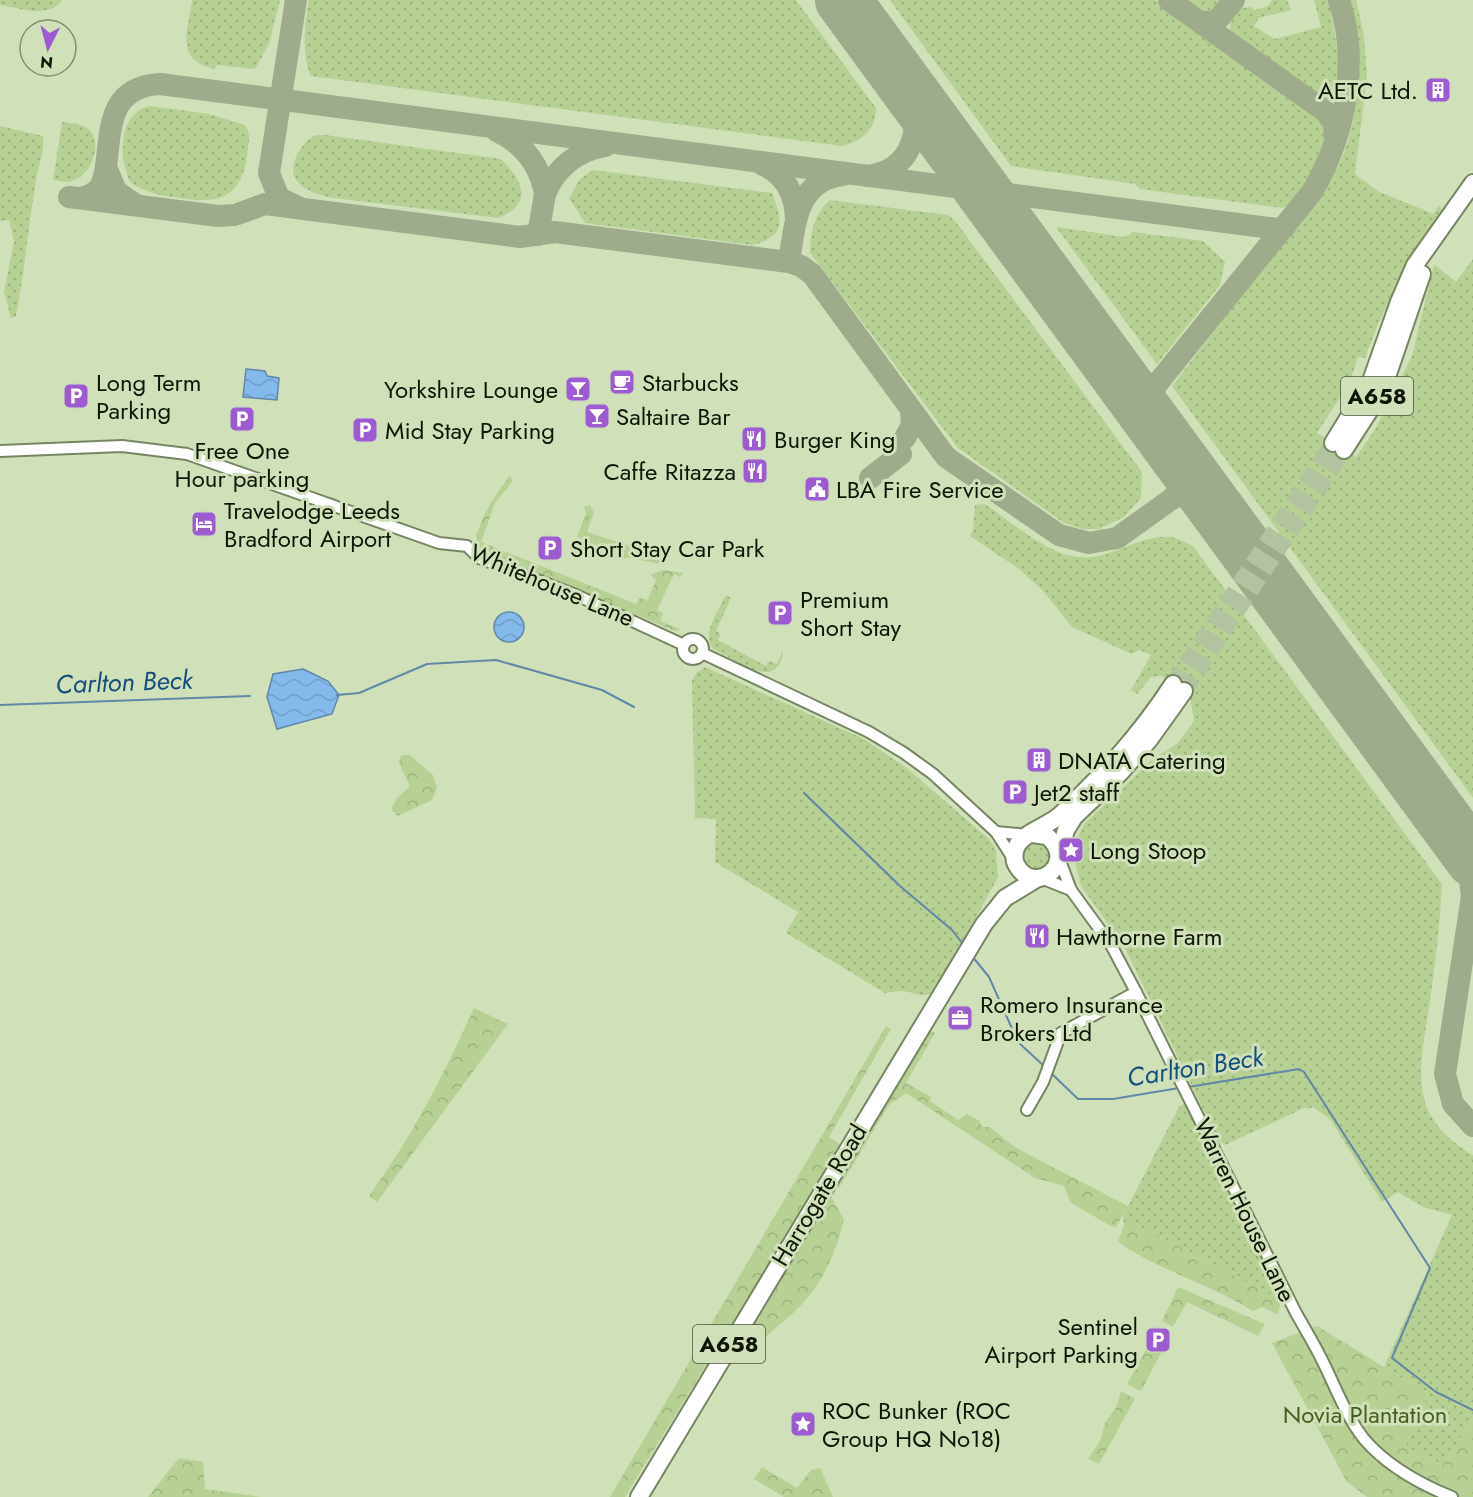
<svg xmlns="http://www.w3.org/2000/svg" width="1473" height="1497" font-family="Jost,sans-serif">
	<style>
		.grass { fill: url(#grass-dots) }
		.forest { fill: url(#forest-crowns) }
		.park { fill: url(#park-tufts) }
		.water { fill: url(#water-waves); stroke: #6188a7; stroke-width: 1.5 }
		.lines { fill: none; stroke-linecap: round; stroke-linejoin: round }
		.stream { stroke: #6188a7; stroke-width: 2 }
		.taxiway { stroke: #9eac8c; stroke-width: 22 }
		.runway { stroke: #9eac8c; stroke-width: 56 }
		.highway-tunnel { stroke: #b3c29f; stroke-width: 16; stroke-dasharray: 16 8; stroke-linecap: butt }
		.minor-casing { stroke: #768662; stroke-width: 14 }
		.highway-casing { stroke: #768662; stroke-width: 20 }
		.minor { stroke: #fff; stroke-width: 10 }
		.highway { stroke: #fff; stroke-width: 16 }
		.labels { text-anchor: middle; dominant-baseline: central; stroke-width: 6; stroke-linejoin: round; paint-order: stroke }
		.shield { fill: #d0e1ba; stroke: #49523d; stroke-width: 1.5 }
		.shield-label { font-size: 22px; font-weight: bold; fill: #0f1507 }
		.poi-label { font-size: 24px; fill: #0f1507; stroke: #d0e1ba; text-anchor: start }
		.street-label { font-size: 24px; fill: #0f1507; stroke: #d0e1ba }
		.park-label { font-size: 24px; fill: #465f1c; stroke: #d0e1ba }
		.water-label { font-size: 26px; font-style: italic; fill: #144f7d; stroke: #d0e1ba }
	</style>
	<defs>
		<pattern id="grass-dots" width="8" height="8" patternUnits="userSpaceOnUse" patternTransform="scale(1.5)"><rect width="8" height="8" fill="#b6d193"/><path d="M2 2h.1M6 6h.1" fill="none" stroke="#9bb37d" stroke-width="1.8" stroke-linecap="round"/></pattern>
		<pattern id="forest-crowns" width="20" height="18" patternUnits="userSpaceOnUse" patternTransform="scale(1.5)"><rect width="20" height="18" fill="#b6d193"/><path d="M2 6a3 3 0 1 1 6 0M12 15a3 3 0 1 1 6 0" fill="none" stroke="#9bb37d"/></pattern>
		<pattern id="park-tufts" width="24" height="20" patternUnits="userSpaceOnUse" patternTransform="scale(1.5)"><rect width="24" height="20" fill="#b6d193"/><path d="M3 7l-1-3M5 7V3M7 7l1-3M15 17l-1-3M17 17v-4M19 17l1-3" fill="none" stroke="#9bb37d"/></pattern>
		<pattern id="water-waves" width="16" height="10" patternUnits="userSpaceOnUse" patternTransform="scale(1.5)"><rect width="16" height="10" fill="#84baeb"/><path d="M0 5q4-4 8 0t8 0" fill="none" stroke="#719fc8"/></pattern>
	</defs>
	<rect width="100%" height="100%" fill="#d0e1ba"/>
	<g class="grass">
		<path d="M0,0h62c-11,19 -44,8 -62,5z"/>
		<path d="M192,0h88l-11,44 -14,25 -39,-4 -1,4c-41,-8 -27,-38 -23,-69z"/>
		<path d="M309,0h487l80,108c0,22 -14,33 -34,38l-531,-70c-10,-22 -6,-53 -2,-76z"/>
		<path d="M890,0h265l168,119c12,28 -16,61 -29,84l-12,5 -142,-19 -5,-5 -124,-18z"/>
		<polygon points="1184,0 1227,0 1221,9 1203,13"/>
		<polygon points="1272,0 1287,0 1291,10 1259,18 1254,26 1274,39 1321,27 1314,0 1329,0 1339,60 1338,96 1326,100 1231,34 1229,19 1239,8 1251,7 1255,10 1268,6"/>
		<path d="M1347,0h9l2,8 6,29 3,39 -12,98 24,18 55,22 5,-9 4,6c-33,49 -58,91 -78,147l-7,-1 -8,25 -33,51 39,24 20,-29 36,-72 22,-92 22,18 17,-23v539l-301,-412c32,-42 64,-83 96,-124 25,-32 54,-64 72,-100 23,-51 21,-110 7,-162z"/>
		<path d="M151,106l58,8 36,11c7,9 3,21 2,31 -6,43 -29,48 -67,42 -19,-2 -33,-5 -49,-15 -13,-24 -13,-72 20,-77z"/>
		<path d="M62,122c6,1 13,1 19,3 26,9 13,50 -9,56 -6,2 -13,0 -19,-1z"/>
		<path d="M0,126l43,10c2,15 -5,30 -7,45 -8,45 -11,91 -20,135l-5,2 -7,-26 10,-50 -5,-22 -9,1z"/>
		<path d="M326,135l175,24c22,21 33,45 -3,59l-172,-21c-11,-4 -25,-7 -31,-19 -7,-12 6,-34 17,-41 3,-2 10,-2 14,-2z"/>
		<path d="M593,170l179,23c11,28 14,44 -20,52l-167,-22 -16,-25 11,-19z"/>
		<path d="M830,200l118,15 8,7 186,250 -1,26 -17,19 -25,12h-16l-19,-6 -106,-75 -148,-195c1,-22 3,-38 20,-53z"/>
		<polygon points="1056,227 1125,237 1133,232 1203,241 1225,262 1220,285 1157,364"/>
		<path d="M985,504c27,18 59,48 92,53 35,4 60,-23 94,-20 7,1 15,6 22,9l249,338c-2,41 -7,82 -13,123 -4,29 -12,62 -5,91 6,26 27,44 49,57v264l-30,46 -38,-18 23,-53 -44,-27 68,-152 -29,-8 -25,-15 -16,10 -52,-83 -17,-12 -5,2 -2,-2 -81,38 -7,-5 -94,-194 -43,-60 -7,-29 2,-16 8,-17 68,-64 26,-17 16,-22 -4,-26 -29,-19 -10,1 -14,17 -6,-4 20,-35 -12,-5 -7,4 -60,-27 -29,-36 -24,-22 -49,-33 3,-6 2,-25z"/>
		<path d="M726,595l5,3 -15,33 5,3 -3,6 48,26 3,-5 8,3 6,-14c-4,44 -46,10 -70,-1 -12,-15 6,-39 13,-54z"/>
		<path d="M705,667l159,72 44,30 82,71 6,11 2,26 -62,114c-14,9 -22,0 -35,0 -5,0 -11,1 -16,2l-99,-60 12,-21 -83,-50 1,-43 -21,-1 -3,-137 4,-8z"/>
		<path d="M1041,841l12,14 -7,16 -21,-1c-6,-18 -6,-28 16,-29z"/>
		<polygon points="1183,1104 1187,1105 1226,1181 1229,1197 1234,1199 1281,1300 1146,1229 1124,1225 1123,1216 1179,1107"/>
	</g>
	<g class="forest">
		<path d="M510,475l3,6 -18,22 -14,39 155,62 4,-6 8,2 8,-20 -6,-5 13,-5 20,3 -3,4 -6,-3 -17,36 6,3 -3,8 22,9 -7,1 -194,-82 -5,-12c9,-29 19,-40 34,-62z"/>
		<polygon points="401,755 410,755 433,775 437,788 432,800 398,816 391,810 396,799 410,786 399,763"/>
		<path d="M474,1008l34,16 -131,178 -8,-6c43,-59 75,-122 105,-188z"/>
		<polygon points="886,1026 891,1029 829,1137 841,1145 625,1497 610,1497"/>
		<polygon points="929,1030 935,1033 906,1083 931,1097 930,1101 958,1120 967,1114 980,1121 982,1127 990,1127 1016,1148 1128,1206 1116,1227 1111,1226 1071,1203 1064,1186 1035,1178 906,1093 889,1105 839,1188 834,1185"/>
		<path d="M828,1192l16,27c-8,36 -24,69 -51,94 -15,14 -29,23 -40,40l-12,-6z"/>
		<path d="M1124,1225l22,4 135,71 -3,15 -16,-8 -9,4c-43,-27 -93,-40 -135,-69z"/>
		<polygon points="1178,1287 1265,1324 1258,1336 1187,1302 1173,1327 1162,1321"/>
		<polygon points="1317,1326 1428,1394 1405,1447 1443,1465 1473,1419 1473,1497 1367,1497 1347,1482 1272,1343"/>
		<polygon points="1158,1327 1171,1334 1141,1391 1127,1384"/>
		<polygon points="1121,1391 1135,1399 1099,1464 1088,1459 1101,1439 1105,1423 1116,1408"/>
		<polygon points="179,1458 203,1462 205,1489 261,1497 148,1497"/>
		<polygon points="762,1467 797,1488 811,1470 820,1468 833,1497 784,1497 754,1479"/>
	</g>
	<polygon class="park" points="590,505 594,513 587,532 663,557 661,564 629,558 616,559 618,555 577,537 586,513 584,507"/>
	<g class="water">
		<polygon points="246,369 265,371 267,376 279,378 277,400 243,397"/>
		<circle cx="509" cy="627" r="15"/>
		<polygon points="303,669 328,681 339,695 332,714 277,729 267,697 273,674"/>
	</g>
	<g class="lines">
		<g class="stream">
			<polyline points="337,695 359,693 427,664 496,660 602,690 634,707"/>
			<polyline points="0,705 250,696"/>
			<polyline points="804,793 900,886 952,930 963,944"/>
			<polyline points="972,956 989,977 1018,1042 1045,1067"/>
			<polyline points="1051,1073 1078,1099 1113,1099 1179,1088"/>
			<polyline points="1188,1087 1299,1069 1304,1072 1430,1268 1392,1358 1436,1392 1473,1410"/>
		</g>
		<g class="taxiway">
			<polyline points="296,0 269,173 279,198 298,207"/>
			<polyline points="1169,0 1326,112 1334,124 1335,141"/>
			<polyline points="1200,22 1216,22 1234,0"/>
			<path d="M497,131c27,13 43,34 48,63 11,-26 32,-43 60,-48"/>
			<polyline points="957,157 981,181 1000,191"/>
			<path d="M763,165c23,10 32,29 33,53"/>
			<path d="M106,167c5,-41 3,-80 54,-83l1118,145 7,-2"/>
			<path d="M867,176c46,-5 56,-48 42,-85"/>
			<polyline points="966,193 981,200 1007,226"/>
			<polyline points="69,197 218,216 235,215 265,204 520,237 555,232 789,262 801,266 812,274 946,457 1059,535 1089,543 1117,538 1173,498"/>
			<path d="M79,198c20,-3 24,-13 27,-31l10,24 20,14"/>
			<polyline points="1017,210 1013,224 1021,245"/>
			<polyline points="538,235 545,194"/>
			<path d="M789,262c6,-37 7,-82 54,-87"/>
			<path d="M1109,366c16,15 26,26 48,18 -12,18 -8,29 1,48"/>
			<path d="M1157,384l155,-192c33,-56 48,-129 27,-192"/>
			<polyline points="905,438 912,425 911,410"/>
			<path d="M1180,461c6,15 3,25 -7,37 17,-7 28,-4 41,9"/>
			<polyline points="870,478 901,454"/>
			<polyline points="1451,829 1468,865 1472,896 1445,1074 1453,1104 1473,1126"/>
		</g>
		<polyline class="runway" points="843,0 1473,859"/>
		<g class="highway-tunnel">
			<polyline points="1173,684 1333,443"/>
			<polyline points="1184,691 1344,450"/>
		</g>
		<g class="minor-casing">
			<g id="minor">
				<polyline points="0,451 122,446 187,454 439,543 467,546 479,558 576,595 684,645"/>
				<circle cx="693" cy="649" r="10"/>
				<polyline points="702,653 869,732 904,753 933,774 996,832 1014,860"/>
				<polyline points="996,832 1029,835"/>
				<path d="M1059,858l12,32 40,55 25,47 160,321c9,16 19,32 27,49 13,26 23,54 41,77 23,27 56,45 88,58"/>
				<polyline points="1041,878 1071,890"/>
				<polyline points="1027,1110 1043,1082 1061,1033 1136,992"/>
			</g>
		</g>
		<g class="highway-casing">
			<g id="highway">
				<polyline points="1333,443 1371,381 1399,302 1415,265 1473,183"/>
				<polyline points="1344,450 1373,405 1388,374 1422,274"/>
				<path d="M1032,834l15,2c32,26 -12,61 -30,30 -4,-6 -3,-16 1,-22 8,-12 29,-18 41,-28 44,-41 81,-81 114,-132"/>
				<polyline points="1059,855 1066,830 1074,817 1121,772 1149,740 1184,691"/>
				<polyline points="639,1497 984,924 1005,898 1038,878"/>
			</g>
		</g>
		<use href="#minor" class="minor"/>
		<use href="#highway" class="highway"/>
	</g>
	<defs>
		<g id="building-square" transform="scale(1.35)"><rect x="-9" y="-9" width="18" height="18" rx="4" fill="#9c5bd1" stroke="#d0e1ba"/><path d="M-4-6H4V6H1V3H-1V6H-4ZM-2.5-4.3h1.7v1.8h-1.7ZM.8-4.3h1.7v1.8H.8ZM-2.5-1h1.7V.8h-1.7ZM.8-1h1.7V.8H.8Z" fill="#fff"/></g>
		<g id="cafe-square" transform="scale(1.35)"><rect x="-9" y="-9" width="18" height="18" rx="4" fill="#9c5bd1" stroke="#d0e1ba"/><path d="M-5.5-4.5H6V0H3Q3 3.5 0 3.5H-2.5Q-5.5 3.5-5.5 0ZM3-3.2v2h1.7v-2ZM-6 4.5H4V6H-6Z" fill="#fff"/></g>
		<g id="bar-square" transform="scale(1.35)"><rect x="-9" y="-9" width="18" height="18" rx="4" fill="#9c5bd1" stroke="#d0e1ba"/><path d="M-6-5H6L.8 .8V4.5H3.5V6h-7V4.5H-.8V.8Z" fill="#fff"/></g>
		<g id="parking-square" transform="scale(1.35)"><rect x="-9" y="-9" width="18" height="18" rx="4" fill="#9c5bd1" stroke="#d0e1ba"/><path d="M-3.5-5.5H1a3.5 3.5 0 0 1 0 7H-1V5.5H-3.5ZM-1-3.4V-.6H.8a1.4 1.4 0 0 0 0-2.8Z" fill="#fff"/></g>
		<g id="restaurant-square" transform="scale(1.35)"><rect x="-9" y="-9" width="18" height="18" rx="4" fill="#9c5bd1" stroke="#d0e1ba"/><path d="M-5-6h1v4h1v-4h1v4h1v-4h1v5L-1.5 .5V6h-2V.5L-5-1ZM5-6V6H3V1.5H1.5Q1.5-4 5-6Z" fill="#fff"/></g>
		<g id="civic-square" transform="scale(1.35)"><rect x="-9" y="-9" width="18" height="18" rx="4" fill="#9c5bd1" stroke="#d0e1ba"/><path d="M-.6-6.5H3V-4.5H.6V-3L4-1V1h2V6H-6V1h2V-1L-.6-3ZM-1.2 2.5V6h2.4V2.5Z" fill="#fff"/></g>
		<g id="hotel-square" transform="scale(1.35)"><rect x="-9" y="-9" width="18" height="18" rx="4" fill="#9c5bd1" stroke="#d0e1ba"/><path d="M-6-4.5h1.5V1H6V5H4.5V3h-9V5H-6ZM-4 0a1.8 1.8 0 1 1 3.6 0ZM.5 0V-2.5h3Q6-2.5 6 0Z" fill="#fff"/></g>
		<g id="sight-square" transform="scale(1.35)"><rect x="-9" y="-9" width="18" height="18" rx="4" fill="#9c5bd1" stroke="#d0e1ba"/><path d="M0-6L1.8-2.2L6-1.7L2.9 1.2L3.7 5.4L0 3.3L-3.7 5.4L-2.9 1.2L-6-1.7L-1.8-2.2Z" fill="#fff"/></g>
		<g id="office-square" transform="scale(1.35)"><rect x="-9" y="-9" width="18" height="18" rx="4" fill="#9c5bd1" stroke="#d0e1ba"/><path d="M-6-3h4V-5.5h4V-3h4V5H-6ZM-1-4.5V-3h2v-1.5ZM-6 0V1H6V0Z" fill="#fff"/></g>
	</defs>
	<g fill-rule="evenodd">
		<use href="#building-square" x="1438" y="90"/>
		<use href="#cafe-square" x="622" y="382"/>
		<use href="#bar-square" x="578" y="389"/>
		<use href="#parking-square" x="76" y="396"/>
		<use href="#bar-square" x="597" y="416"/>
		<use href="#parking-square" x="242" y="419"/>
		<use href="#parking-square" x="365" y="430"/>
		<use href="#restaurant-square" x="754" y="439"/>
		<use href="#restaurant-square" x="755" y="471"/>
		<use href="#civic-square" x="817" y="489"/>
		<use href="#hotel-square" x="204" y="524"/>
		<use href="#parking-square" x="550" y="548"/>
		<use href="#parking-square" x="780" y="613"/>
		<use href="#building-square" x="1039" y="760"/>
		<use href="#parking-square" x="1015" y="792"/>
		<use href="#sight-square" x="1071" y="850"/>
		<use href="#restaurant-square" x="1037" y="936"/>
		<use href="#office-square" x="960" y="1018"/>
		<use href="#parking-square" x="1158" y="1340"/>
		<use href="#sight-square" x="803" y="1424"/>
	</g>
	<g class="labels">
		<g class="shield">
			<rect x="1341" y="377" width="72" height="38" rx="4.5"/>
			<rect x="693" y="1325" width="72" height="38" rx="4.5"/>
		</g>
		<g class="shield-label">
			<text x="1377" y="396">A658</text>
			<text x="729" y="1344">A658</text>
		</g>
		<g class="poi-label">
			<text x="1418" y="90" text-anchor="end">AETC Ltd.</text>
			<text x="96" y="382">Long Term<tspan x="96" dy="28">Parking</tspan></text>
			<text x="642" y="382">Starbucks</text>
			<text x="558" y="389" text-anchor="end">Yorkshire Lounge</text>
			<text x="616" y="416">Saltaire Bar</text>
			<text x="385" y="430">Mid Stay Parking</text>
			<text x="774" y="439">Burger King</text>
			<text x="242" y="450" text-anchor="middle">Free One<tspan x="242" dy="28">Hour parking</tspan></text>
			<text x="736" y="471" text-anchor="end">Caffe Ritazza</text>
			<text x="836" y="489">LBA Fire Service</text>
			<text x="224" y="510">Travelodge Leeds<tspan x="224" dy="28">Bradford Airport</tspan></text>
			<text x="570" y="548">Short Stay Car Park</text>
			<text x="800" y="599">Premium<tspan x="800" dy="28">Short Stay</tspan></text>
			<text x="1058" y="760">DNATA Catering</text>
			<text x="1034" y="792">Jet2 staff</text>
			<text x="1090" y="850">Long Stoop</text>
			<text x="1056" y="936">Hawthorne Farm</text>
			<text x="980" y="1004">Romero Insurance<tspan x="980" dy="28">Brokers Ltd</tspan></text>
			<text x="1138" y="1326" text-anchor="end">Sentinel<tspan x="1138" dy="28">Airport Parking</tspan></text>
			<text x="822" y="1410">ROC Bunker (ROC<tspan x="822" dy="28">Group HQ No18)</tspan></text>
		</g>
		<g class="street-label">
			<text transform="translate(552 585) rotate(23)">Whitehouse Lane</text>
			<text transform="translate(819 1195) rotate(-59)">Harrogate Road</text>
			<text transform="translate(1245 1210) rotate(64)">Warren House Lane</text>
		</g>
		<g class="park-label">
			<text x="1365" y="1414">Novia Plantation</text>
		</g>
		<g class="water-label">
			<text transform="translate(124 682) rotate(-2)">Carlton Beck</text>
			<text transform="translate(1195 1067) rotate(-9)">Carlton Beck</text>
		</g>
	</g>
	<g transform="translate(48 48) rotate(186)"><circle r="28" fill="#d0e1ba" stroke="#838f72" stroke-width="1.5"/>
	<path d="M0-4.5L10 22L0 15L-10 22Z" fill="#9c5bd1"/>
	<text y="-9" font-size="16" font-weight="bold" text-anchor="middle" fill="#0f1507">N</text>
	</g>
</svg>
